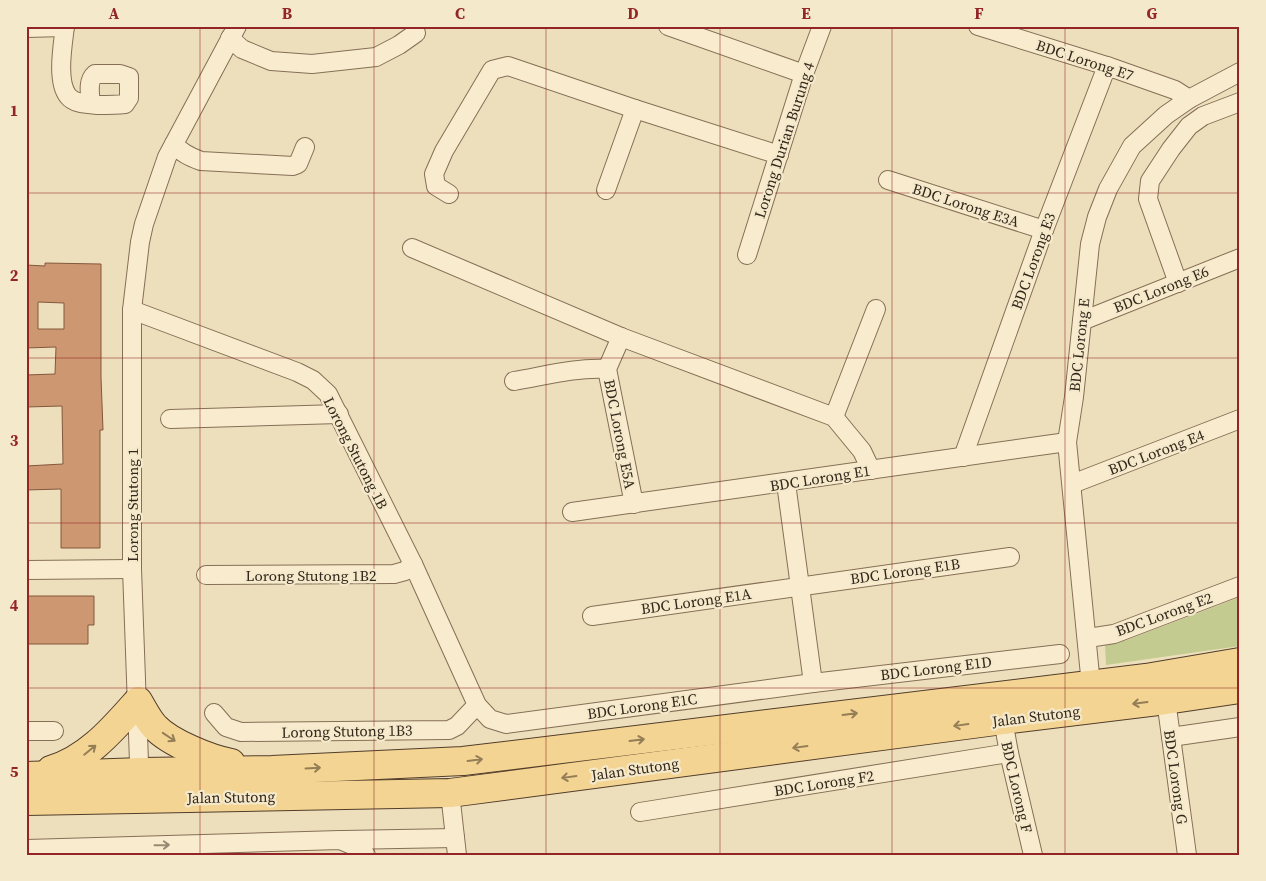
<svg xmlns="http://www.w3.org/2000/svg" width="1266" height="881" font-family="'Source Serif 4',serif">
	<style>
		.green { fill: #c4cb90 }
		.building { fill: #cc9771; stroke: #84583b; fill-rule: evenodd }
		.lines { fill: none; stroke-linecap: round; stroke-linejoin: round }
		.minor-casing { stroke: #856f56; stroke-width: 20 }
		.primary-casing { stroke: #523d2a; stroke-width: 30 }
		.minor { stroke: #f9ecce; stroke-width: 18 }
		.primary { stroke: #f3d492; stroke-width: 28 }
		.oneway { stroke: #947e56 }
		.oneway2 { stroke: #968a74 }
		.grid { fill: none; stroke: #942526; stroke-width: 1; stroke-opacity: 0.55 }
		.labels { text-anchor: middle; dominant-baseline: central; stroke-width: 4.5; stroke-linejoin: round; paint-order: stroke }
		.street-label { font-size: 15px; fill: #34271b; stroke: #f5e9cb }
		.neatline { fill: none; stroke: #942526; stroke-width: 2 }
		.grid-label { font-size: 16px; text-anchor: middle; font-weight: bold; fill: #942526 }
	</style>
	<rect width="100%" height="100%" fill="#eddfbc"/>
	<polygon class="green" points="1240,597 1240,646 1106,665 1105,645 1127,640"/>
	<g class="building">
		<path d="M45,263l56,1v113l2,53h-3v118h-39v-59l-35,1v-24l37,-2 -1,-58 -36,1v-32l29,-1 1,-27 -30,1v-83l19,1zM38,302l26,1v26h-26z"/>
		<polygon points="26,596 94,596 94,625 88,625 88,644 26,644"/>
	</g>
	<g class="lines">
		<g class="minor-casing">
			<g id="minor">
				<path d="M65,26c-2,18 -9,55 3,70 6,8 20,8 29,9 10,0 19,0 28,-1l4,-6v-21l-9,-3h-25c-8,7 -5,20 -4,30"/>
				<polyline points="668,26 804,74"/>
				<polyline points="978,26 1107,66 1175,90 1189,99"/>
				<polyline points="26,28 65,27"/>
				<polyline points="230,38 242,49 271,61 312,64 376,57 399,45 416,33"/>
				<path d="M174,144c7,9 16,13 27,17l92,5 5,-2 7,-17"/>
				<polyline points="888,180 1044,230"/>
				<polyline points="606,190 635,109"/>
				<polyline points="449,194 436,186 434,174 444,151 492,70 508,66 635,109 779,155"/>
				<polyline points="412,248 621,337 834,417 862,451 871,470"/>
				<polyline points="747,255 804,74 822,26"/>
				<polyline points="1178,283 1148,199 1150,181 1171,149 1189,126 1203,116 1240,102"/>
				<polyline points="132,310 297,372 313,380 328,394 413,564 477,705 490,719 506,724 813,683 1060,654"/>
				<polyline points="1082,321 1240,258"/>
				<polyline points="621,337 607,369 634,504"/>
				<path d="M514,381c30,-5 62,-14 93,-12"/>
				<polyline points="834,417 876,309"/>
				<polyline points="170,419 339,414"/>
				<polyline points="963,457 1044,230 1107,66"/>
				<polyline points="786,483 813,683"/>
				<polyline points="1072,484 1240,419"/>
				<polyline points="572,512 1067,442"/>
				<polyline points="26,570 132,569"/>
				<polyline points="206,575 394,574 405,571 413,564"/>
				<polyline points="592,616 1010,557"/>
				<polyline points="1088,638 1114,634 1240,586"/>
				<polyline points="1091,685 1067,442 1074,397 1090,244 1097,217 1108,189 1132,146 1166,115 1189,99 1240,72"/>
				<polyline points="1166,700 1187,855"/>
				<polyline points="214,713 226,727 241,732 449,730 457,726 477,705"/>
				<polyline points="1003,720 1009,753 1033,855"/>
				<polyline points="26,731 54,731"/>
				<polyline points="1171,737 1240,727"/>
				<polyline points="142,772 139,762 132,569 132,310 140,242 144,224 167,157 237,26"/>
				<polyline points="450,793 457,855"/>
				<polyline points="640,812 1009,753"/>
				<polyline points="343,840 455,838"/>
				<polyline points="26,849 340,840 359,848 366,855"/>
			</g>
		</g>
		<g class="primary-casing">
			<g id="primary">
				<path d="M51,770c37,-11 62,-41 87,-69 5,8 10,19 17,26 15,16 55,32 76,36"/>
				<polyline points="26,776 142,772 272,770 463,761 1146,678 1240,662"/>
				<polyline points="26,801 450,793 1003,720 1166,700 1240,689"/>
			</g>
		</g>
		<use href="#minor" class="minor"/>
		<use href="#primary" class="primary"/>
	</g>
	<defs><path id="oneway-shaft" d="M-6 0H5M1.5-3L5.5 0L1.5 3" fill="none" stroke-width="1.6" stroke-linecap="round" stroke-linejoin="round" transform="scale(1.25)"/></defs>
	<g class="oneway">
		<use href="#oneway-shaft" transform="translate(1140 703) rotate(173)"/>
		<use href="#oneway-shaft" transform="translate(850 714) rotate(-7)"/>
		<use href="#oneway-shaft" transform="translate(961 725) rotate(172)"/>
		<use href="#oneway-shaft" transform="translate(169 737) rotate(34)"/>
		<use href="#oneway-shaft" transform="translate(637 740) rotate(-7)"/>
		<use href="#oneway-shaft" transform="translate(800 747) rotate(172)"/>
		<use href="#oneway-shaft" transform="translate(90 750) rotate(-39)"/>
		<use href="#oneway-shaft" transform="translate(475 760) rotate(-7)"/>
		<use href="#oneway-shaft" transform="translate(313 768) rotate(-3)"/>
		<use href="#oneway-shaft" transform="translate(569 777) rotate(172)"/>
	</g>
	<use class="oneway2" href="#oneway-shaft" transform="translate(162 845) rotate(-1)"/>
	<path class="grid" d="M200,26v829M374,26v829M546,26v829M720,26v829M892,26v829M1065,26v829M26,193h1214M26,358h1214M26,523h1214M26,688h1214"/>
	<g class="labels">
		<g class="street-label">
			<text transform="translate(1085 60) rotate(18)">BDC Lorong E7</text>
			<text transform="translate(784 140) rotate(-72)">Lorong Durian Burung 4</text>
			<text transform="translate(966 205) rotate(18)">BDC Lorong E3A</text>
			<text transform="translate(1033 261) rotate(-70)">BDC Lorong E3</text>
			<text transform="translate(1161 289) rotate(-22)">BDC Lorong E6</text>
			<text transform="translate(1079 345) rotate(-84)">BDC Lorong E</text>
			<text transform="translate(620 434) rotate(79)">BDC Lorong E5A</text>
			<text transform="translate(1156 452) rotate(-21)">BDC Lorong E4</text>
			<text transform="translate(356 453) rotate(63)">Lorong Stutong 1B</text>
			<text transform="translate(820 478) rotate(-9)">BDC Lorong E1</text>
			<text transform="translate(132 505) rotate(-90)">Lorong Stutong 1</text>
			<text transform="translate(905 571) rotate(-8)">BDC Lorong E1B</text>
			<text x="311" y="575">Lorong Stutong 1B2</text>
			<text transform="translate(696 601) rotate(-8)">BDC Lorong E1A</text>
			<text transform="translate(1164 614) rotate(-20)">BDC Lorong E2</text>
			<text transform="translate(936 668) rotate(-7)">BDC Lorong E1D</text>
			<text transform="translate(642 706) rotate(-8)">BDC Lorong E1C</text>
			<text transform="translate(1036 716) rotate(-7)">Jalan Stutong</text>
			<text transform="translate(347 731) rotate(-1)">Lorong Stutong 1B3</text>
			<text transform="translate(635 769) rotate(-8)">Jalan Stutong</text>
			<text transform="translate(1176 777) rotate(82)">BDC Lorong G</text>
			<text transform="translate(824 783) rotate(-9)">BDC Lorong F2</text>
			<text transform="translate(1017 787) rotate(77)">BDC Lorong F</text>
			<text transform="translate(231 797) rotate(-1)">Jalan Stutong</text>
		</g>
	</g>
	<rect width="1266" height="881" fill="none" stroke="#f5e9cb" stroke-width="55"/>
	<rect x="28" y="28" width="1210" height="826" class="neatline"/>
	<g class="grid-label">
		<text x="114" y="19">A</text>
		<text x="287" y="19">B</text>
		<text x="460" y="19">C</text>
		<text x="633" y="19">D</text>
		<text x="806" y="19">E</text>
		<text x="979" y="19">F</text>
		<text x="1152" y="19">G</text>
		<text x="14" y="116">1</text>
		<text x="14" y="281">2</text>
		<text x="14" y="446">3</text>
		<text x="14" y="611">4</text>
		<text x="14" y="777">5</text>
	</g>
</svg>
